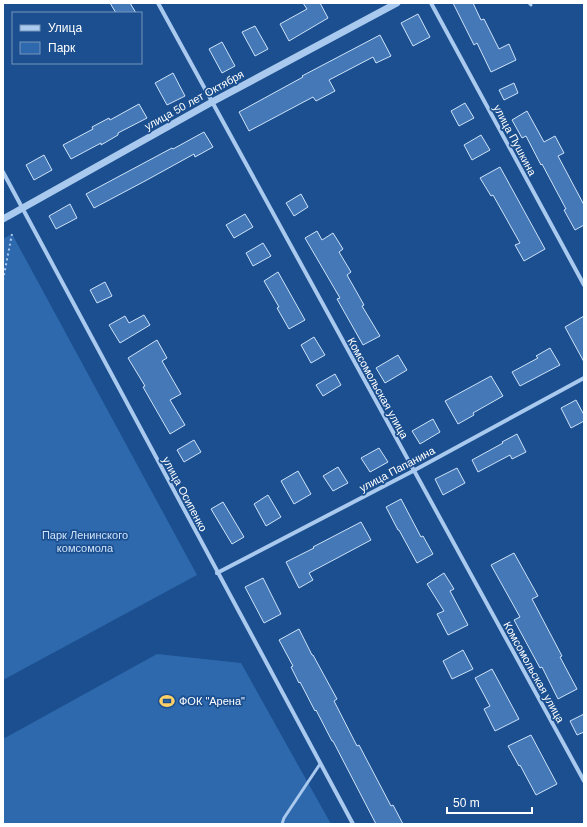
<svg xmlns="http://www.w3.org/2000/svg" width="587" height="827" font-family="Helvetica,sans-serif">
	<style>
		.green { fill: #2e69ad }
		.building { fill: #4478b7; stroke: #cfe3fa }
		.lines { fill: none; stroke-linecap: round; stroke-linejoin: round }
		.path { stroke: #a9c9ee; stroke-width: 2; stroke-dasharray: 2 3; stroke-linecap: butt }
		.service { stroke: #a9c9ee; stroke-width: 3 }
		.minor { stroke: #a9c9ee; stroke-width: 4 }
		.tertiary { stroke: #a9c9ee; stroke-width: 7 }
		.labels { text-anchor: middle; dominant-baseline: central; stroke-width: 3.5; stroke-linejoin: round; paint-order: stroke }
		.street-label { font-size: 11px; fill: #fff; stroke: #1b4f8f }
		.park-label { font-size: 11px; fill: #cfe3fa; stroke: #1b4f8f }
		.poi-label { font-size: 11px; fill: #fff; stroke: #1b4f8f; text-anchor: start }
	</style>
	<rect width="100%" height="100%" fill="#1b4f8f"/>
	<g class="green">
		<polygon points="12,234 197,575 3,680 3,239"/>
		<polygon points="157,654 241,663 331,824 3,824 3,739"/>
	</g>
	<g class="building">
		<polygon points="110,3 130,3 136,13 116,13"/>
		<polygon points="303,3 320,3 328,18 289,41 280,24 307,9"/>
		<polygon points="453,3 473,3 481,20 484,19 499,49 509,44 516,60 491,72 477,43 474,45"/>
		<polygon points="418,14 430,37 413,46 401,23"/>
		<polygon points="255,26 268,49 255,56 242,32"/>
		<polygon points="380,35 391,56 376,63 373,57 329,80 335,91 316,101 313,97 249,131 239,112 303,77 302,76"/>
		<polygon points="222,42 235,66 222,73 209,49"/>
		<polygon points="173,73 185,96 167,105 155,83"/>
		<polygon points="514,83 518,93 504,100 499,90"/>
		<polygon points="465,103 474,118 459,126 451,111"/>
		<polygon points="139,104 147,118 118,133 118,135 101,145 101,143 71,159 63,145 93,129 92,127 109,118 110,120"/>
		<polygon points="527,111 544,142 555,136 564,153 558,156 584,205 584,225 575,230 564,210 566,209 542,164 541,165 526,136 522,138 512,120"/>
		<polygon points="204,132 213,147 195,157 194,154 145,181 94,208 86,194 172,148 173,149"/>
		<polygon points="481,135 490,150 472,160 464,145"/>
		<polygon points="44,155 52,170 34,180 26,165"/>
		<polygon points="500,167 545,249 524,261 515,245 520,243 493,195 491,196 480,178"/>
		<polygon points="301,194 308,207 294,216 286,203"/>
		<polygon points="70,204 77,218 56,229 49,216"/>
		<polygon points="245,214 253,227 234,238 226,225"/>
		<polygon points="317,231 322,240 333,233 343,249 339,252 351,272 347,275 364,305 362,306 380,336 363,345 337,299 340,298 305,238"/>
		<polygon points="263,243 271,256 253,266 246,253"/>
		<polygon points="278,272 305,320 289,329 277,308 279,307 264,281"/>
		<polygon points="105,282 112,296 97,303 90,290"/>
		<polygon points="144,315 150,325 120,343 109,325 125,316 129,323"/>
		<polygon points="584,316 584,362 565,327"/>
		<polygon points="314,337 325,355 311,363 301,345"/>
		<polygon points="157,340 167,358 162,361 181,394 170,400 185,425 170,434 143,387 145,386 128,358"/>
		<polygon points="550,348 560,365 520,386 512,372 538,358 536,356"/>
		<polygon points="398,355 407,370 385,383 376,368"/>
		<polygon points="335,374 341,385 323,396 316,385"/>
		<polygon points="491,376 503,396 473,413 474,415 458,424 445,401"/>
		<polygon points="576,400 584,415 584,421 571,428 561,408"/>
		<polygon points="433,419 440,432 420,444 412,431"/>
		<polygon points="517,434 526,452 512,459 510,455 478,472 472,460 503,443 502,442"/>
		<polygon points="194,440 201,452 184,462 177,450"/>
		<polygon points="379,448 388,462 370,472 361,458"/>
		<polygon points="338,467 348,483 333,491 323,476"/>
		<polygon points="457,468 465,483 443,495 435,479"/>
		<polygon points="298,471 311,494 294,504 281,481"/>
		<polygon points="268,495 281,517 266,526 254,504"/>
		<polygon points="401,499 421,537 423,536 433,554 417,563 399,530 398,530 386,507"/>
		<polygon points="223,502 244,537 232,544 211,509"/>
		<polygon points="361,522 371,540 309,573 313,580 299,588 286,562 314,548 313,547"/>
		<polygon points="514,553 538,596 532,599 562,656 560,657 577,689 558,699 542,667 540,668 514,620 520,617 491,565"/>
		<polygon points="444,573 454,589 450,591 468,625 448,635 437,614 444,611 427,584"/>
		<polygon points="263,578 281,614 264,623 245,587"/>
		<polygon points="299,629 312,655 313,655 337,699 334,701 357,746 359,745 391,806 393,805 403,824 376,824 333,741 332,741 316,710 315,711 300,682 299,683 291,667 293,666 279,640"/>
		<polygon points="463,650 473,669 452,679 443,661"/>
		<polygon points="492,669 519,719 495,731 484,709 490,706 475,678"/>
		<polygon points="584,714 584,732 577,735 570,721"/>
		<polygon points="531,735 557,784 536,795 520,765 519,766 508,746"/>
	</g>
	<g class="lines">
		<polyline class="path" points="3,280 12,234"/>
		<g class="service">
			<polyline points="529,3 531,5"/>
			<polyline points="282,824 284,818 320,764"/>
		</g>
		<g class="minor">
			<polyline points="158,3 584,781"/>
			<polyline points="431,3 584,285"/>
			<polyline points="3,172 353,824"/>
			<polyline points="217,573 413,471 584,378"/>
		</g>
		<polyline class="tertiary" points="3,219 212,102 397,3"/>
	</g>
	<defs>
		<g id="stadium-bare" transform="scale(1.2)"><path d="M0-5a6.5 5 0 1 0 0 10a6.5 5 0 1 0 0-10ZM-3.5-1.8h7v3.6h-7Z" fill="#ffd166" stroke="#1b4f8f" stroke-width="2.5" paint-order="stroke"/></g>
	</defs>
	<g fill-rule="evenodd">
		<use href="#stadium-bare" x="167" y="701"/>
	</g>
	<g class="labels">
		<g class="street-label">
			<text transform="translate(194 100) rotate(-29)">улица 50 лет Октября</text>
			<text transform="translate(515 140) rotate(62)">улица Пушкина</text>
			<text transform="translate(378 388) rotate(61)">Комсомольская улица</text>
			<text transform="translate(397 469) rotate(-28)">улица Папанина</text>
			<text transform="translate(185 494) rotate(62)">улица Осипенко</text>
			<text transform="translate(534 672) rotate(61)">Комсомольская улица</text>
		</g>
		<g class="park-label">
			<text x="85" y="535">Парк Ленинского<tspan x="85" dy="13">комсомола</tspan></text>
		</g>
		<g class="poi-label">
			<text x="179" y="701">ФОК "Арена"</text>
		</g>
	</g>
	<rect width="587" height="827" fill="none" stroke="#ffffff" stroke-width="8"/>
	<rect x="12" y="12" width="130" height="52" fill="#1b4f8f" stroke="#7695bc"/>
	<rect x="20" y="25" width="20" height="6" fill="#a9c9ee" stroke="#7695bc"/>
	<text x="48" y="32" font-size="12" fill="#ffffff">Улица</text>
	<rect x="20" y="42" width="20" height="12" fill="#2e69ad" stroke="#7695bc"/>
	<text x="48" y="52" font-size="12" fill="#ffffff">Парк</text>
	<path d="M447 807v6h85v-6" fill="none" stroke="#ffffff" stroke-width="2"/>
	<text x="453" y="807" font-size="12" fill="#ffffff" stroke="#1b4f8f" stroke-width="3" paint-order="stroke">50 m</text>
</svg>
